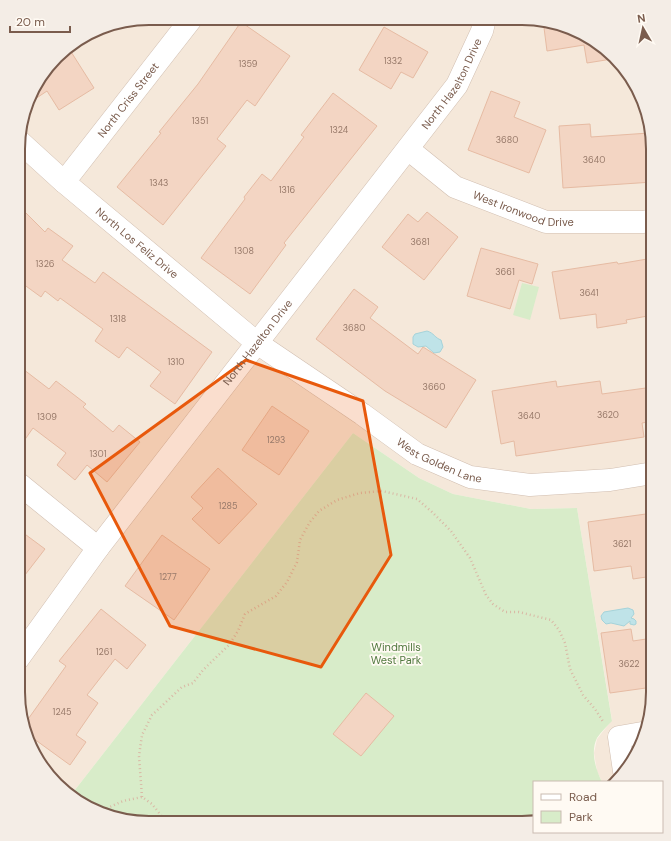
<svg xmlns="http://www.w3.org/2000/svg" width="671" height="841" font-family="'DM Sans',sans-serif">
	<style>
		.residential { fill: #f5e8da }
		.green { fill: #d8ecc9 }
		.water { fill: #bfe3e8; stroke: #a5d3da }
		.building { fill: #f3d5c3; stroke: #e6bba3 }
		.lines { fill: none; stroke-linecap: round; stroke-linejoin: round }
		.minor-casing { stroke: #d1beb0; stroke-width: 23 }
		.path { stroke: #d9b8a5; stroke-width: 2.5; stroke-dasharray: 1 3; stroke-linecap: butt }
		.minor { stroke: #fff; stroke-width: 22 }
		.marked { fill: #e8590c; fill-opacity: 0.2; stroke: #e8590c; stroke-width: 3; stroke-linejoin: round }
		.labels { text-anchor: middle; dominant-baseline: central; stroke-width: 3.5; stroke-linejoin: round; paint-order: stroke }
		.number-label { font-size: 9px; fill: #987a6a }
		.street-label { font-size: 11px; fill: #7a5c4d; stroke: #fffaf3 }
		.park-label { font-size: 11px; fill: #537a41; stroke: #fffaf3 }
		.rim { fill: none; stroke: #7a5c4d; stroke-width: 2 }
	</style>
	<rect width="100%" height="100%" fill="#fdf6ec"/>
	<polygon class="residential" points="149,18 539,19 595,40 636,84 653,149 653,701 631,765 612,782 602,782 597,771 594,753 597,739 612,720 577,508 531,509 453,494 419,478 353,433 71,795 35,757 18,692 19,132 35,84 63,50 107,25"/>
	<g class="green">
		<polygon points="522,283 539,287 530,320 513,315"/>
		<path d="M353,433l66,45 34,16 78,15 46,-1 35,213c-5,5 -11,11 -15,17 -7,14 -1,32 5,44h-68v40l-4,1h-390l-63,-22 -6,-6z"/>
	</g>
	<g class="water">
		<path d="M427,331c7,2 8,7 14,9l2,7 -3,5 -6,1 -8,-7 -8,1 -5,-3v-7l2,-3z"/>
		<polygon points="628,608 633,610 634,614 631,618 634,619 636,621 636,624 634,625 630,624 630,621 624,626 611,623 606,624 602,620 601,616 604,612"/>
	</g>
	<g class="building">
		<polygon points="543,20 595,40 612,59 587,63 584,45 547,51"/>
		<polygon points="241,22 290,56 255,106 247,100 217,139 226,146 163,225 117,187 161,133 159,132 198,84"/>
		<polygon points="384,27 428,52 413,78 401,72 391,89 359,70"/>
		<polygon points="68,47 94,88 59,110 47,91 29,103 35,84 63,50"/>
		<polygon points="491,91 520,102 514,117 546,130 529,173 468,150"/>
		<polygon points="333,93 377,126 284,243 286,245 250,294 201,258 245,199 244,197 262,174 271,181 304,137 301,135"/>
		<polygon points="590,124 591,137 649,133 653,149 653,182 563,188 559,126"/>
		<polygon points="19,206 45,232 48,228 73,246 62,260 95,283 103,272 212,352 175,404 150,386 161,372 127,347 119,358 95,341 103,329 60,298 58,301 45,291 41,297 19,281"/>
		<polygon points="427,212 458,237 424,280 382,247 408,214 418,222"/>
		<polygon points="481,248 538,264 532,284 519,280 510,309 467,296"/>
		<polygon points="653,258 653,315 626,320 627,323 597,328 596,314 560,319 552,272 617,262 618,264"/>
		<polygon points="354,289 378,307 370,318 418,354 423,347 476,380 446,428 385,391 316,339"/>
		<polygon points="19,366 49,389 56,381 86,404 83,407 113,432 119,425 140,442 107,482 87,465 75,480 57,465 66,453 33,428 19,448"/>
		<polygon points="556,381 557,387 600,381 602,394 653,387 653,421 642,423 644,437 516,456 514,441 501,444 492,391"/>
		<polygon points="272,406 309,431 279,475 242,450"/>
		<polygon points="218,468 257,504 219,544 192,519 203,508 191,497"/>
		<polygon points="653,513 653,576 633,579 631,566 594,571 588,522"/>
		<polygon points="18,529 45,549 18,584"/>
		<polygon points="162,535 210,569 174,620 125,586"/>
		<polygon points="101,609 146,645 127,669 115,659 87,695 98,703 76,735 86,742 70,765 30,736 26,722 66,666 59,661"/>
		<polygon points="631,629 633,641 653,638 653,687 610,693 601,633"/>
		<polygon points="366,693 394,716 361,756 333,734"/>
	</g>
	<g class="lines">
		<g class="minor-casing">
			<g id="minor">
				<path id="s1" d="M19,141l45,41 193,161 105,71 55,40 53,23 60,8 80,-5 43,-7"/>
				<path id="s2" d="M408,149l47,38 91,35h97l10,-2"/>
				<path id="s3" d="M64,182l128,-164"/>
				<polyline points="18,483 98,548"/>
				<path id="s4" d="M18,659l80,-111 359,-463 25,-54 3,-12"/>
				<polyline points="624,771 619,737 642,733"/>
			</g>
		</g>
		<g class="path">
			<polyline points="142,797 139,756 142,735 152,715 182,687 193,683 203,670 229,645 238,631 245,614 276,596 287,582 297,562 300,540 310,522 319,511 337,500 360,493 382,491 417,499 432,512 451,531 460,544 470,558 486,595 493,604 505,612 519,612 551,620 559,630 565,643 570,669 583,695 595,709 604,723"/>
			<polyline points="103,810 123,801 142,797 152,804 167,823"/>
		</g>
		<use href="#minor" class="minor"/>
	</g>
	<path class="marked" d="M246,360l117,41 28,154 -70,112 -151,-41 -80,-153z"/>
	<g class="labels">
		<g class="number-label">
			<text x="393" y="61">1332</text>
			<text x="248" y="64">1359</text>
			<text x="200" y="121">1351</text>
			<text x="339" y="130">1324</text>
			<text x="507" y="140">3680</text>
			<text x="594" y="160">3640</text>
			<text x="159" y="183">1343</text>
			<text x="287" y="190">1316</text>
			<text x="420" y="242">3681</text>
			<text x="244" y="251">1308</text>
			<text x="45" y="264">1326</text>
			<text x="505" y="272">3661</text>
			<text x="589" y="293">3641</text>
			<text x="118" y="319">1318</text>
			<text x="354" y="328">3680</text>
			<text x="176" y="362">1310</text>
			<text x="434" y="387">3660</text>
			<text x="608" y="415">3620</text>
			<text x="529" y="416">3640</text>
			<text x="47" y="417">1309</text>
			<text x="276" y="440">1293</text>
			<text x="98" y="454">1301</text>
			<text x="228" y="506">1285</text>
			<text x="622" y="544">3621</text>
			<text x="168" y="577">1277</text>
			<text x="104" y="652">1261</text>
			<text x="629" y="664">3622</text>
			<text x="62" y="712">1245</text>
		</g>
		<g class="street-label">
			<text stroke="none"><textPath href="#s4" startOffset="721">North Hazelton Drive</textPath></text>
			<text stroke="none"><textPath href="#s3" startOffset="104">North Criss Street</textPath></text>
			<text stroke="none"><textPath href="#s2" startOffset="133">West Ironwood Drive</textPath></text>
			<text stroke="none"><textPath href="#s1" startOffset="156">North Los Feliz Drive</textPath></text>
			<text stroke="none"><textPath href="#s4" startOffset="397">North Hazelton Drive</textPath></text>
			<text stroke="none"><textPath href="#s1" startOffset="530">West Golden Lane</textPath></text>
		</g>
		<g class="park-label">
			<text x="396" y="647">Windmills<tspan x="396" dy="13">West Park</tspan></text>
		</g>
	</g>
	<path d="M0 0H671V841H0ZM149 25H522A124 124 0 0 1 646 149V692A124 124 0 0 1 522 816H149A124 124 0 0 1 25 692V149A124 124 0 0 1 149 25Z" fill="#f4ede6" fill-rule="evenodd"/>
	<path class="rim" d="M149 25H522A124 124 0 0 1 646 149V692A124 124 0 0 1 522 816H149A124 124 0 0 1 25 692V149A124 124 0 0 1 149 25Z"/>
	<rect x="533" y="781" width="130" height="52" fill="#fffaf3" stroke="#cabbb1"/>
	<rect x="541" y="794" width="20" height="6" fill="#ffffff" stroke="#cabbb1"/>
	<text x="569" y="801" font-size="12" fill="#7a5c4d">Road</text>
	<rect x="541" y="811" width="20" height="12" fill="#d8ecc9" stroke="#cabbb1"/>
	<text x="569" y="821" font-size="12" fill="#7a5c4d">Park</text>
	<g transform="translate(643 28) rotate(351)" stroke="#fffaf3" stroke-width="3" paint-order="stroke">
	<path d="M0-3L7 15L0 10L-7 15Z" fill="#7a5c4d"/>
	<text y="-6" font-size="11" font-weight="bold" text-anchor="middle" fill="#7a5c4d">N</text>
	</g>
	<path d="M10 26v6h60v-6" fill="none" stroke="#7a5c4d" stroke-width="2"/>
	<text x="16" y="26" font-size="12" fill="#7a5c4d" stroke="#fffaf3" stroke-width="3" paint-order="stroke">20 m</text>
</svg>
